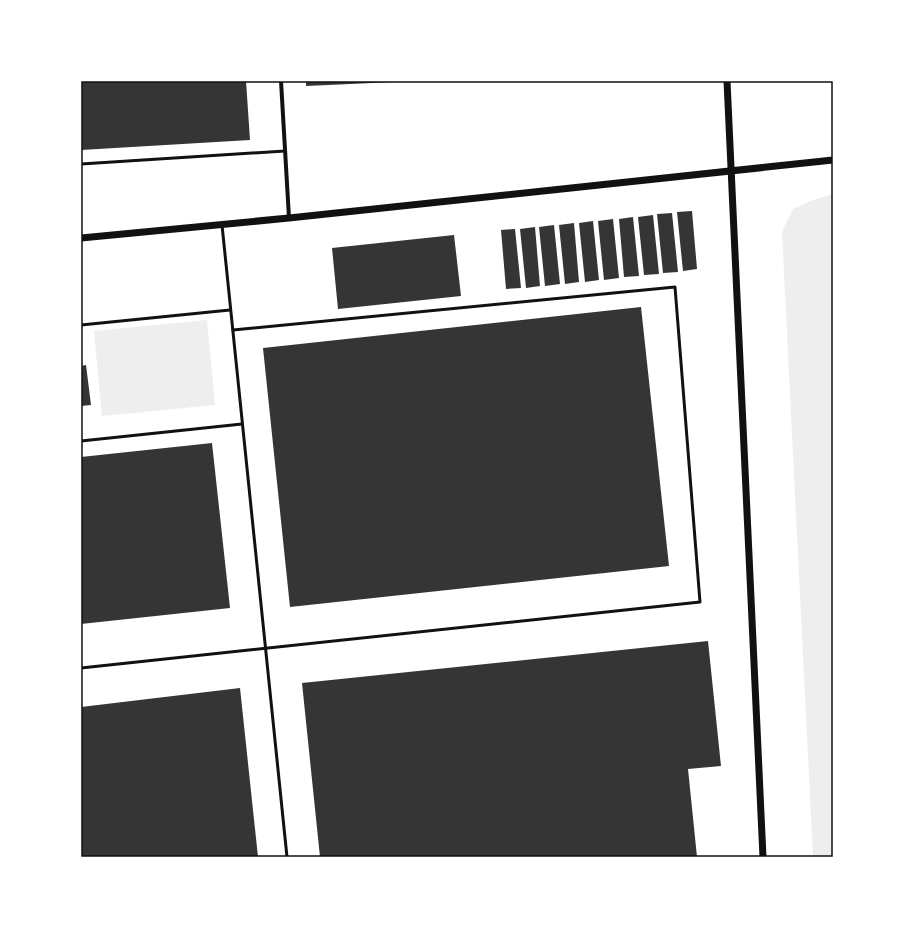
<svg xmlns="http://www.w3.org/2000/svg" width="914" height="938" font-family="Mulish,sans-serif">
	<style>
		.green { fill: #eee }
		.building { fill: #353535 }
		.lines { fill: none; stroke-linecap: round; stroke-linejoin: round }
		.service { stroke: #111; stroke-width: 3 }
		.minor { stroke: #111; stroke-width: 4 }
		.tertiary { stroke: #111; stroke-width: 7 }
		.neatline { fill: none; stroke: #111; stroke-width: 1.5 }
	</style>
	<rect width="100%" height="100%" fill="#fff"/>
	<g class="green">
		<polygon points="833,194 833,857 813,857 782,232 793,209 810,201"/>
		<polygon points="207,320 215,405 102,416 94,331"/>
	</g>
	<g class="building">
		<polygon points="81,81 246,81 250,140 81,150"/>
		<polygon points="306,81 394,81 394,82 306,86"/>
		<polygon points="692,211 697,269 683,271 677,212"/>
		<polygon points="672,213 678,272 663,273 657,214"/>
		<polygon points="653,215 659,274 644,275 638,217"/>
		<polygon points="633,217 639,276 624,277 619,219"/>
		<polygon points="613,219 619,278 604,280 598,221"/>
		<polygon points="593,221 599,280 585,282 579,223"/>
		<polygon points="574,223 579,282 565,284 559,225"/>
		<polygon points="554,225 560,284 545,286 539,227"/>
		<polygon points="535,227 540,286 526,288 520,229"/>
		<polygon points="515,229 521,288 506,289 501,230"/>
		<polygon points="454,235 461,296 338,309 332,248"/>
		<polygon points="641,307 669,566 290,607 263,348"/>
		<polygon points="86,365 91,405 81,406 81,366"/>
		<polygon points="212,443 230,608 81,624 81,457"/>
		<polygon points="708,641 721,766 688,769 697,857 320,857 302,683"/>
		<polygon points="240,688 258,857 81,857 81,707"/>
	</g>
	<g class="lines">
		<g class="service">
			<polyline points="81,164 285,151"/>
			<polyline points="222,225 287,857"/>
			<polyline points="81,325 230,310"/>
			<polyline points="81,441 242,424"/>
			<polyline points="81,668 700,602 675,287 233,330"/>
		</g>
		<polyline class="minor" points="281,81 289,218"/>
		<g class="tertiary">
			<polyline points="727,81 763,857"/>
			<polyline points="81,238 289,218 833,160"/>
		</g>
	</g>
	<rect width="914" height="938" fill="none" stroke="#ffffff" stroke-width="164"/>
	<rect x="82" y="82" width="750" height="774" class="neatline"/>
</svg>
